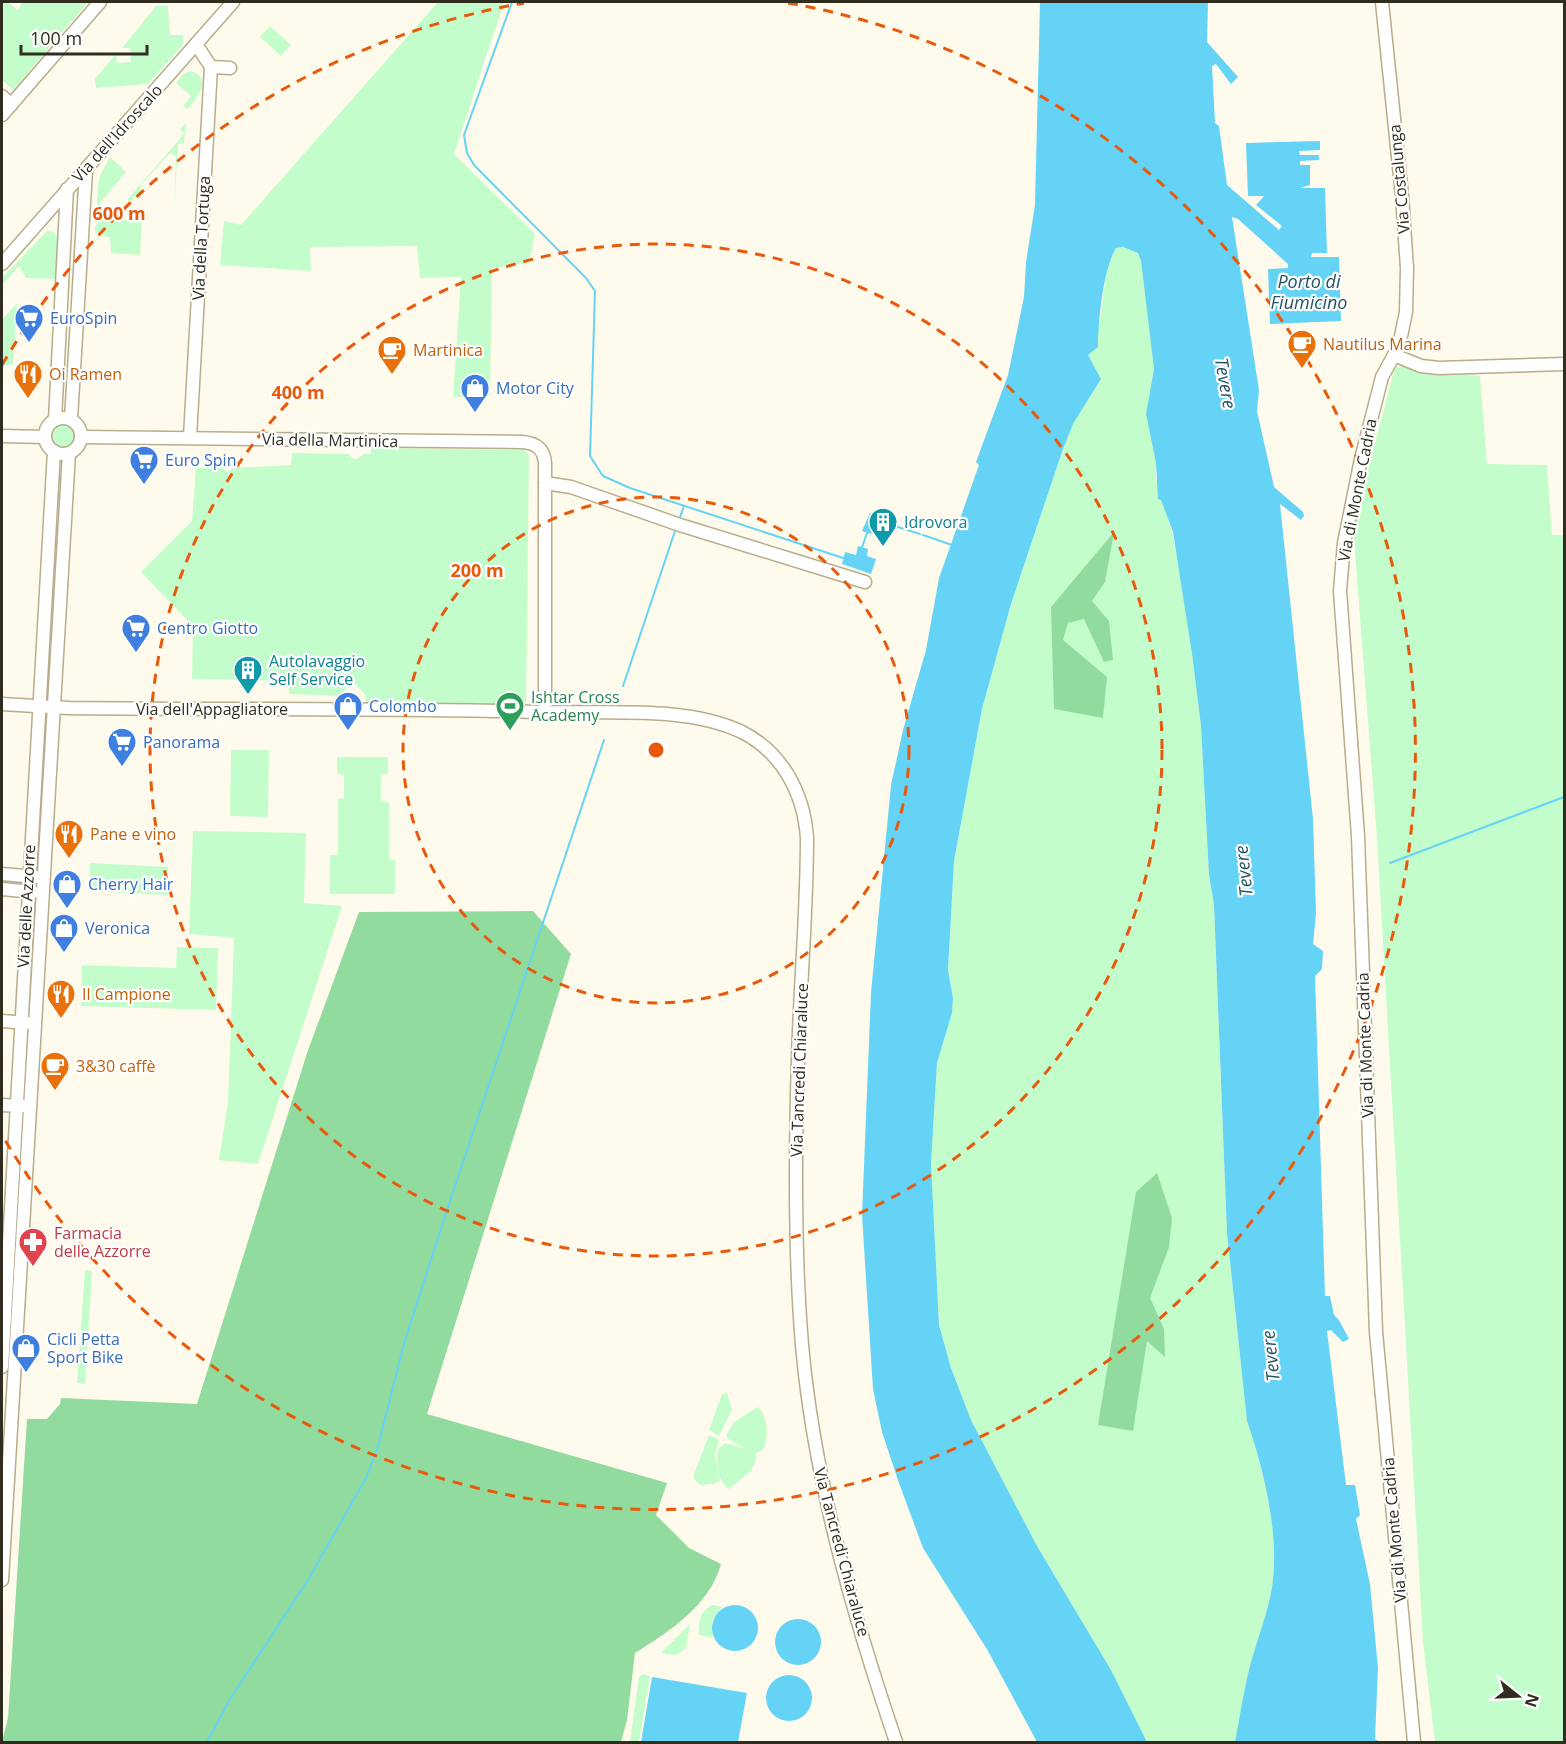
<svg xmlns="http://www.w3.org/2000/svg" width="1566" height="1744" font-family="'Open Sans',sans-serif">
	<style>
		.green { fill: #c3fdcc }
		.forest { fill: #92db9f }
		.water { fill: #65d3f5 }
		.lines { fill: none; stroke-linecap: round; stroke-linejoin: round }
		.stream { stroke: #65d3f5; stroke-width: 2 }
		.minor-casing { stroke: #b7ad8a; stroke-width: 15 }
		.minor { stroke: #fff; stroke-width: 12 }
		.ring { fill: none; stroke: #e8590c; stroke-width: 3; stroke-dasharray: 10 8 }
		.labels { text-anchor: middle; dominant-baseline: central; stroke-width: 4.5; stroke-linejoin: round; paint-order: stroke }
		.street-label { font-size: 16px; fill: #302c1e; stroke: #fff }
		.shop-label { font-size: 16px; fill: #366cbe; stroke: #fff; text-anchor: start }
		.food-label { font-size: 16px; fill: #c56008; stroke: #fff; text-anchor: start }
		.culture-label { font-size: 16px; fill: #0d838f; stroke: #fff; text-anchor: start }
		.leisure-label { font-size: 16px; fill: #27864d; stroke: #fff; text-anchor: start }
		.health-label { font-size: 16px; fill: #be3a42; stroke: #fff; text-anchor: start }
		.water-label { font-size: 18px; font-style: italic; fill: #245362; stroke: #fff }
		.centre { fill: #e8590c; stroke: #fff; stroke-width: 3 }
		.ring-label { font-size: 18px; text-anchor: middle; font-weight: bold; fill: #e8590c; stroke: #fff; stroke-width: 4.5; stroke-linejoin: round; paint-order: stroke }
	</style>
	<rect width="100%" height="100%" fill="#fffbec"/>
	<g class="green">
		<polygon points="2,2 8,2 18,10 22,2 88,2 13,90 2,80"/>
		<polygon points="438,2 504,2 454,154 535,234 529,263 492,268 490,396 453,397 461,277 420,278 417,246 310,247 311,271 220,265 224,221 241,225"/>
		<polygon points="156,6 168,6 170,35 183,35 183,45 148,84 96,88 95,79 116,54 117,63 131,62 130,48 122,48"/>
		<polygon points="270,26 291,45 281,56 260,37"/>
		<path d="M190,71c24,6 7,27 -2,38l-5,-3 8,-10 -15,-13 8,-10z"/>
		<polygon points="186,123 184,143 178,144 174,209 176,156 170,153 141,185 140,195 133,196 133,201 127,200 184,134 180,129"/>
		<polygon points="110,157 126,172 100,203 103,207 96,213 99,178"/>
		<polygon points="107,214 106,219 142,221 140,255 111,253 110,238 95,232 95,226"/>
		<polygon points="47,231 54,232 58,239 57,279 26,278 19,266 2,285 2,278"/>
		<path d="M1123,247l15,6 3,8 13,108 -8,45 10,49v16l16,53 12,61 17,133 8,149 5,30 13,328 20,188c17,49 33,115 25,166 -4,25 -14,50 -21,75 -7,26 -11,54 -16,80h-88l-36,-72 -74,-124 -66,-126 -20,-52 -12,-43 -8,-162 6,-100 15,-50 1,-15 -5,-27 6,-110 28,-152 29,-105 52,-155 10,-25 28,-45 -13,-24c19,-31 10,-75 28,-107z"/>
		<polygon points="17,303 13,364 2,366 2,320"/>
		<polygon points="1403,366 1423,371 1480,376 1487,464 1547,465 1552,535 1564,535 1564,1742 1435,1742 1423,1642 1377,838 1353,527 1395,367"/>
		<circle cx="64" cy="436" r="11"/>
		<polygon points="371,448 524,450 529,455 526,704 366,703 366,696 356,684 348,686 340,696 289,694 289,681 192,679 193,626 141,572 192,521 196,468 223,468 227,472 234,468 291,465 292,453 349,454 351,458 357,459 364,454 371,454"/>
		<polygon points="231,750 269,750 268,817 230,816"/>
		<polygon points="337,757 388,757 388,774 381,774 381,802 389,802 389,860 395,860 395,894 330,894 330,855 338,855 338,799 344,798 344,775 337,774"/>
		<polygon points="193,831 306,833 304,903 342,906 258,1164 219,1160 228,1102 234,938 189,934"/>
		<polygon points="90,863 168,867 167,895 89,891"/>
		<polygon points="177,947 218,948 216,1010 81,1006 82,965 176,968"/>
		<polygon points="85,1270 92,1271 85,1384 77,1383"/>
		<polygon points="727,1393 732,1409 719,1436 709,1430 722,1394"/>
		<path d="M758,1407c11,12 10,27 6,42l-9,5 2,4 -6,13 -22,18c-12,-10 -13,-25 -11,-40l7,-6 21,6 -18,-10 -2,-4 8,-13z"/>
		<polygon points="709,1435 719,1440 715,1456 720,1480 714,1484 700,1485 694,1479 694,1474"/>
		<path d="M714,1605l8,2 -10,13 1,18 -14,-3c-1,-11 1,-27 15,-30z"/>
		<polygon points="690,1624 686,1648 676,1655 661,1653"/>
		<polygon points="643,1674 650,1676 639,1742 630,1742 639,1677"/>
	</g>
	<g class="forest">
		<polygon points="1114,532 1105,582 1092,601 1109,621 1113,660 1104,662 1084,619 1068,623 1063,640 1107,677 1103,718 1054,709 1051,607"/>
		<path d="M533,911l38,43 -144,460 240,69 -11,32 33,33 32,16c-11,41 -52,68 -86,89l-8,67 -6,22h-619l6,-24 19,-299h20l13,-15 1,-6 136,6 110,-351 52,-141z"/>
		<polygon points="1157,1173 1172,1218 1169,1247 1150,1298 1164,1329 1165,1357 1147,1341 1133,1431 1098,1425 1136,1192"/>
	</g>
	<g class="water">
		<path d="M1040,2h168l-1,40 31,35 -7,7 -15,-20 -4,2 3,57 4,3 8,59 52,45 3,-4 -26,-21 8,-9h-16l-2,-53 74,-2v9l-21,1 1,4h19v5l-19,1v4h10v20l-10,3h25l2,65h-15l-1,4h28l2,64 -71,3 -2,-55 20,-1v-4l-50,-45 -6,-2 27,173 -2,21 17,76 29,25 1,4 -3,4 -21,-16 33,315 3,94 -3,31 10,7 -1,18 -7,7 10,320h5l4,19 5,5 10,19 -6,3 -12,-12 -4,1 19,154h9l5,30 -4,4 14,65 8,84 -3,71 5,3h-145c5,-26 9,-54 16,-80 7,-25 17,-50 21,-75 8,-51 -8,-117 -25,-166l-20,-188 -13,-328 -5,-30 -8,-149 -9,-72 -19,-122 -12,-32 -3,-1 -2,-36 -10,-49 8,-45 -13,-108 -3,-8 -15,-6 -7,1c-13,22 -18,74 -18,99l-10,8 13,24 -28,45 -10,25 -52,155 -29,105 -28,152 -6,109 5,28 -1,15 -15,50 -6,100 8,162 12,43 20,52 66,126 74,124 36,72h-110l-49,-91 -65,-103 -24,-65 -17,-51 -9,-43 -11,-174 9,-222 20,-208 12,-55 23,-80 13,-72 40,-113 -3,-3 32,-87 16,-78 2,-35 9,-57z"/>
		<polygon points="877,512 884,515 880,529 874,528 871,534 862,531 870,513"/>
		<polygon points="858,546 868,549 867,556 876,559 871,574 842,564 845,552 856,555"/>
		<circle cx="735" cy="1628" r="23"/>
		<circle cx="798" cy="1642" r="23"/>
		<circle cx="789" cy="1698" r="23"/>
		<polygon points="652,1677 747,1693 738,1742 641,1742"/>
	</g>
	<g class="lines">
		<g class="stream">
			<polyline points="512,2 464,135 467,153 474,165 586,278 595,291 590,456 603,476 630,488 843,558"/>
			<polyline points="679,520 684,506"/>
			<polyline points="882,522 920,534"/>
			<polyline points="923,535 952,545"/>
			<polyline points="862,547 867,533"/>
			<polyline points="623,686 676,528"/>
			<polyline points="1390,863 1564,797"/>
			<polyline points="207,1742 230,1699 308,1580 366,1478 378,1446 405,1340 451,1198 604,740"/>
		</g>
		<g class="minor-casing">
			<g id="minor">
				<polyline points="1382,2 1402,196 1407,268 1406,312 1399,346 1382,377 1361,459 1344,543 1340,591 1358,836 1376,1332 1414,1742"/>
				<polyline points="211,67 230,68"/>
				<polyline points="2,96 11,105"/>
				<polyline points="2,115 100,2"/>
				<polyline points="2,264 233,2"/>
				<polyline points="1394,355 1421,366 1439,368 1564,364"/>
				<circle cx="63" cy="436" r="18"/>
				<polyline points="71,419 86,170"/>
				<polyline points="55,420 67,189"/>
				<polyline points="2,436 45,437"/>
				<path d="M81,437l441,5c14,1 22,7 23,21v249"/>
				<polyline points="190,437 211,67 196,44"/>
				<polyline points="545,483 571,487 680,525 865,582"/>
				<path d="M2,704l67,4c159,2 318,0 476,4 61,2 141,-7 197,20 41,21 62,62 65,106 0,74 -7,148 -9,221 -3,95 -4,191 4,286 12,135 51,270 94,397"/>
				<polyline points="2,874 36,877"/>
				<polyline points="2,889 33,892"/>
				<polyline points="2,1021 27,1023"/>
				<polyline points="2,1105 22,1106"/>
				<polyline points="2,1367 54,451"/>
				<polyline points="2,1580 69,453"/>
			</g>
		</g>
		<use href="#minor" class="minor"/>
	</g>
	<g class="ring">
		<circle cx="656" cy="750" r="253"/>
		<circle cx="656" cy="750" r="506"/>
		<path d="M2 365A759 759 0 0 1 524 3M788 3A759 759 0 1 1 2 1135"/>
	</g>
	<defs>
		<g id="supermarket-pin" transform="scale(1.5)"><path d="M0 17L-7.5 6A9.5 9.5 0 1 1 7.5 6Z" fill="#3f7fe0" stroke="#fff"/><path d="M-6-5.5h2.5l.6 2H6L4.5 2H-2.5L-4.4-4H-6ZM-1.5 3.2a1.3 1.3 0 1 0 .1 0ZM3 3.2a1.3 1.3 0 1 0 .1 0Z" fill="#fff"/></g>
		<g id="cafe-pin" transform="scale(1.5)"><path d="M0 17L-7.5 6A9.5 9.5 0 1 1 7.5 6Z" fill="#e8710a" stroke="#fff"/><path d="M-5.5-4.5H6V0H3Q3 3.5 0 3.5H-2.5Q-5.5 3.5-5.5 0ZM3-3.2v2h1.7v-2ZM-6 4.5H4V6H-6Z" fill="#fff"/></g>
		<g id="restaurant-pin" transform="scale(1.5)"><path d="M0 17L-7.5 6A9.5 9.5 0 1 1 7.5 6Z" fill="#e8710a" stroke="#fff"/><path d="M-5-6h1v4h1v-4h1v4h1v-4h1v5L-1.5 .5V6h-2V.5L-5-1ZM5-6V6H3V1.5H1.5Q1.5-4 5-6Z" fill="#fff"/></g>
		<g id="shop-pin" transform="scale(1.5)"><path d="M0 17L-7.5 6A9.5 9.5 0 1 1 7.5 6Z" fill="#3f7fe0" stroke="#fff"/><path d="M-5-2.5h2.3a2.7 3.5 0 0 1 5.4 0H5L5.5 6h-11ZM-1.5-2.5h3a1.5 2.3 0 0 0-3 0Z" fill="#fff"/></g>
		<g id="building-pin" transform="scale(1.5)"><path d="M0 17L-7.5 6A9.5 9.5 0 1 1 7.5 6Z" fill="#0f9aa8" stroke="#fff"/><path d="M-4-6H4V6H1V3H-1V6H-4ZM-2.5-4.3h1.7v1.8h-1.7ZM.8-4.3h1.7v1.8H.8ZM-2.5-1h1.7V.8h-1.7ZM.8-1h1.7V.8H.8Z" fill="#fff"/></g>
		<g id="stadium-pin" transform="scale(1.5)"><path d="M0 17L-7.5 6A9.5 9.5 0 1 1 7.5 6Z" fill="#2e9e5b" stroke="#fff"/><path d="M0-5a6.5 5 0 1 0 0 10a6.5 5 0 1 0 0-10ZM-3.5-1.8h7v3.6h-7Z" fill="#fff"/></g>
		<g id="pharmacy-pin" transform="scale(1.5)"><path d="M0 17L-7.5 6A9.5 9.5 0 1 1 7.5 6Z" fill="#e0444e" stroke="#fff"/><path d="M-2-6h4v4h4v4h-4v4h-4v-4h-4v-4h4Z" fill="#fff"/></g>
	</defs>
	<g fill-rule="evenodd">
		<use href="#supermarket-pin" x="29" y="318"/>
		<use href="#cafe-pin" x="1302" y="344"/>
		<use href="#cafe-pin" x="392" y="350"/>
		<use href="#restaurant-pin" x="28" y="374"/>
		<use href="#shop-pin" x="475" y="388"/>
		<use href="#supermarket-pin" x="144" y="460"/>
		<use href="#building-pin" x="883" y="522"/>
		<use href="#supermarket-pin" x="136" y="628"/>
		<use href="#building-pin" x="248" y="670"/>
		<use href="#shop-pin" x="348" y="706"/>
		<use href="#stadium-pin" x="510" y="706"/>
		<use href="#supermarket-pin" x="122" y="742"/>
		<use href="#restaurant-pin" x="69" y="834"/>
		<use href="#shop-pin" x="67" y="884"/>
		<use href="#shop-pin" x="64" y="928"/>
		<use href="#restaurant-pin" x="61" y="994"/>
		<use href="#cafe-pin" x="55" y="1066"/>
		<use href="#pharmacy-pin" x="33" y="1242"/>
		<use href="#shop-pin" x="26" y="1348"/>
	</g>
	<g class="labels">
		<g class="street-label">
			<text transform="translate(117 133) rotate(-48)">Via dell'Idroscalo</text>
			<text transform="translate(1399 179) rotate(-95)">Via Costalunga</text>
			<text transform="translate(201 238) rotate(-87)">Via della Tortuga</text>
			<text transform="translate(330 440) rotate(1)">Via della Martinica</text>
			<text transform="translate(1357 490) rotate(-79)">Via di Monte Cadria</text>
			<text x="212" y="709">Via dell'Appagliatore</text>
			<text transform="translate(26 906) rotate(-87)">Via delle Azzorre</text>
			<text transform="translate(1365 1045) rotate(-92)">Via di Monte Cadria</text>
			<text transform="translate(799 1070) rotate(-88)">Via Tancredi Chiaraluce</text>
			<text transform="translate(1394 1530) rotate(-95)">Via di Monte Cadria</text>
			<text transform="translate(842 1552) rotate(75)">Via Tancredi Chiaraluce</text>
		</g>
		<g class="shop-label">
			<text x="50" y="318">EuroSpin</text>
			<text x="496" y="388">Motor City</text>
			<text x="165" y="460">Euro Spin</text>
			<text x="157" y="628">Centro Giotto</text>
			<text x="369" y="706">Colombo</text>
			<text x="143" y="742">Panorama</text>
			<text x="88" y="884">Cherry Hair</text>
			<text x="85" y="928">Veronica</text>
			<text x="47" y="1339">Cicli Petta<tspan x="47" dy="18">Sport Bike</tspan></text>
		</g>
		<g class="food-label">
			<text x="1323" y="344">Nautilus Marina</text>
			<text x="413" y="350">Martinica</text>
			<text x="49" y="374">Oi Ramen</text>
			<text x="90" y="834">Pane e vino</text>
			<text x="82" y="994">Il Campione</text>
			<text x="76" y="1066">3&amp;30 caffè</text>
		</g>
		<g class="culture-label">
			<text x="904" y="522">Idrovora</text>
			<text x="269" y="661">Autolavaggio<tspan x="269" dy="18">Self Service</tspan></text>
		</g>
		<g class="leisure-label">
			<text x="531" y="697">Ishtar Cross<tspan x="531" dy="18">Academy</tspan></text>
		</g>
		<g class="health-label">
			<text x="54" y="1233">Farmacia<tspan x="54" dy="18">delle Azzorre</tspan></text>
		</g>
		<g class="water-label">
			<text x="1309" y="281">Porto di<tspan x="1309" dy="21">Fiumicino</tspan></text>
			<text transform="translate(1226 383) rotate(80)">Tevere</text>
			<text transform="translate(1243 871) rotate(-96)">Tevere</text>
			<text transform="translate(1270 1356) rotate(-96)">Tevere</text>
		</g>
	</g>
	<circle cx="656" cy="750" r="9" class="centre"/>
	<g class="ring-label">
		<text x="119" y="220">600 m</text>
		<text x="298" y="399">400 m</text>
		<text x="477" y="577">200 m</text>
	</g>
	<rect width="1566" height="1744" fill="none" stroke="#302c1e" stroke-width="6"/>
	<g transform="translate(1518 1696) rotate(108)" stroke="#ffffff" stroke-width="4.5" paint-order="stroke">
	<path d="M0-4.5L10 22L0 15L-10 22Z" fill="#302c1e"/>
	<text y="-9" font-size="16" font-weight="bold" text-anchor="middle" fill="#302c1e">N</text>
	</g>
	<path d="M21 45v9h126v-9" fill="none" stroke="#302c1e" stroke-width="3"/>
	<text x="30" y="45" font-size="18" fill="#302c1e" stroke="#ffffff" stroke-width="4.5" paint-order="stroke">100 m</text>
</svg>
